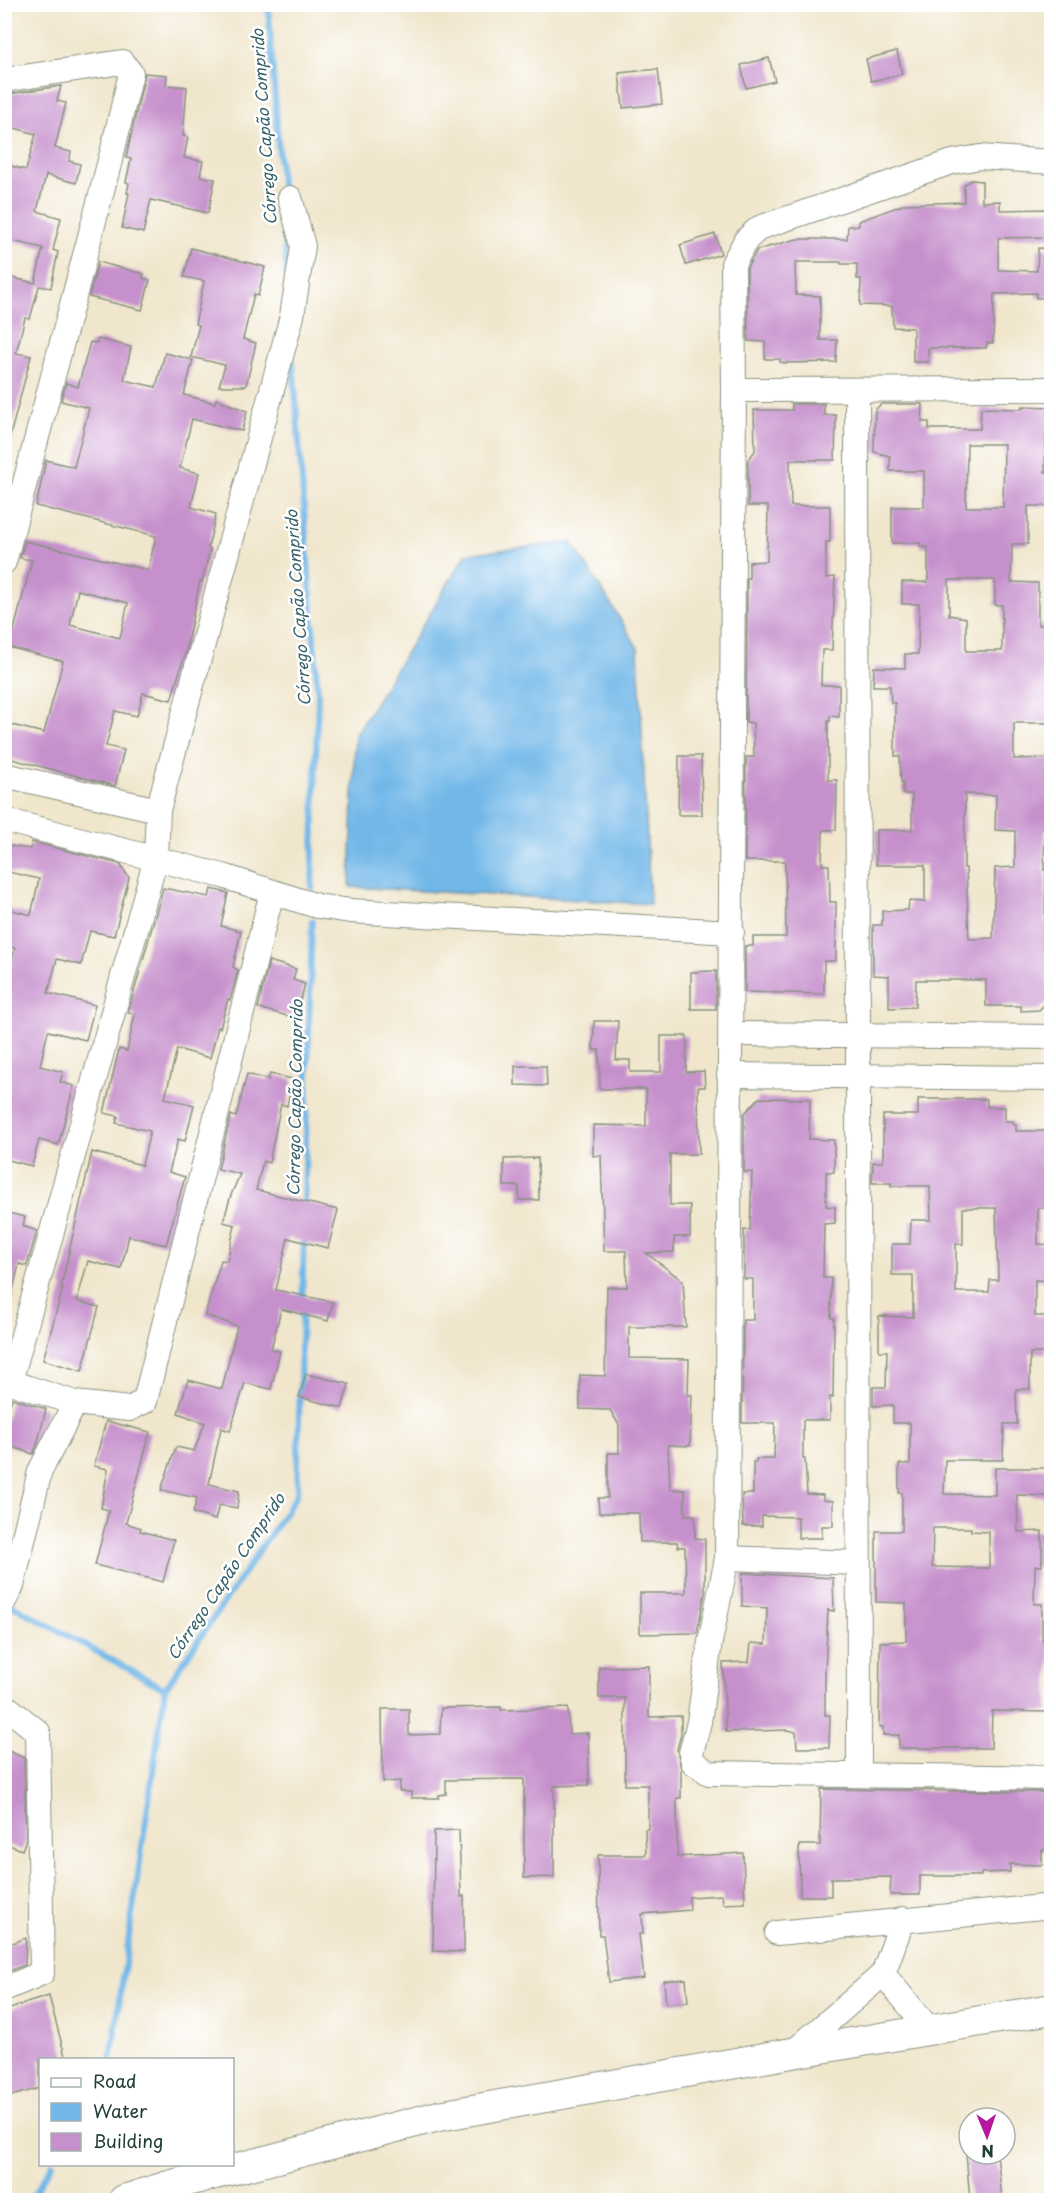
<svg xmlns="http://www.w3.org/2000/svg" width="1056" height="2205" font-family="'Playpen Sans',sans-serif">
	<style>
		.water { fill: #71b7e8; stroke: #487a8e; stroke-width: 1.5 }
		.lines { fill: none; stroke-linecap: round; stroke-linejoin: round }
		.stream { stroke: #71b7e8; stroke-width: 6 }
		.building { fill: #c690cc; fill-rule: evenodd }
		.minor-casing { stroke: #889280; stroke-width: 26 }
		.major-casing { stroke: #889280; stroke-width: 32 }
		.minor { stroke: #fff; stroke-width: 24 }
		.major { stroke: #fff; stroke-width: 30 }
		.labels { text-anchor: middle; dominant-baseline: central; stroke-width: 5; stroke-linejoin: round; paint-order: stroke }
		.water-label { font-size: 16px; font-style: italic; fill: #38626a; stroke: #fff }
	</style>
	<rect width="100%" height="100%" fill="#fff"/>
	<filter id="ink" filterUnits="userSpaceOnUse"><feTurbulence type="fractalNoise" baseFrequency=".0167" numOctaves="2"/><feDisplacementMap in="SourceGraphic" scale="12" xChannelSelector="R" yChannelSelector="G"/><feConvolveMatrix kernelMatrix="1 2 1 2 8 2 1 2 1" color-interpolation-filters="sRGB"/></filter>
	<filter id="wash" filterUnits="userSpaceOnUse"><feTurbulence type="fractalNoise" baseFrequency=".008" numOctaves="4" result="noise"/><feDisplacementMap in="SourceGraphic" scale="24" xChannelSelector="R" yChannelSelector="G"/><feGaussianBlur stdDeviation="1.35" result="paint"/><feColorMatrix in="noise" values="0 0 0 0 0 0 0 0 0 0 0 0 0 0 0 0 0 1.4 0 .05"/><feComposite in="paint" operator="in"/></filter>
	<g filter="url(#wash)">
		<rect width="100%" height="100%" fill="#f0e6cc"/>
		<polygon class="water" points="572,542 638,648 650,904 350,887 355,736 466,554"/>
		<g class="lines">
			<g class="stream">
				<polyline points="268,4 282,198"/>
				<polyline points="283,212 287,279"/>
				<polyline points="293,362 318,694 312,888"/>
				<polyline points="304,1209 312,921"/>
				<polyline points="8,1603 165,1689"/>
				<polyline points="111,2060 165,1689 297,1495 304,1234"/>
				<polyline points="30,2200 52,2164"/>
			</g>
		</g>
		<g id="blocks">
			<g class="building">
				<polygon points="897,51 902,74 871,81 866,59"/>
				<polygon points="769,58 775,81 746,88 741,65"/>
				<polygon points="658,69 662,104 623,108 619,73"/>
				<polygon points="145,73 167,75 166,85 187,87 183,136 188,137 184,158 203,161 200,176 215,179 208,213 151,200 143,233 122,228 129,193 127,193 129,183 126,182 131,159 126,158"/>
				<polygon points="61,86 57,101 66,103 55,148 71,152 69,161 80,164 76,183 46,175 37,211 61,218 53,250 58,252 51,288 39,286 30,319 25,318 16,353 31,356 10,436 4,435 4,276 35,283 43,248 4,239 4,164 26,170 36,134 4,125 4,108 8,94"/>
				<polygon points="971,180 982,181 982,202 1000,201 1000,210 1052,209 1052,237 998,238 998,270 1037,271 1038,248 1052,249 1052,297 1036,298 1036,293 994,294 993,343 987,343 986,348 928,348 928,362 913,362 913,328 893,327 892,306 860,305 861,279 857,279 857,264 841,264 841,262 795,262 796,295 820,296 820,340 837,340 836,362 784,363 780,362 780,359 765,359 765,342 748,341 747,268 757,250 797,239 847,239 848,226 859,226 859,221 905,204 964,202 964,185"/>
				<polygon points="715,234 721,254 686,265 680,245"/>
				<polygon points="191,248 265,267 258,296 254,294 243,339 256,343 246,386 219,386 225,365 191,357 199,325 195,324 204,281 184,277"/>
				<polygon points="98,262 144,274 143,278 150,280 142,310 89,297"/>
				<path d="M98,339l33,8 -7,33 32,7 9,-34 28,7 -9,35 31,8 1,-4 31,12 -5,20 -50,-12 -12,49 19,5 -8,34 25,7 -8,34 2,1 -8,33 -2,-1 -15,73 -14,46 -28,-7 -6,23 -22,-5 -9,35 18,4 -9,36 -111,-29v-34l40,10 19,-72 -59,-15v-19l10,3 18,-70 -12,-2 5,-17 123,29 8,-34 -120,-30 10,-46 28,7 15,-59 -28,-7 5,-18 12,4 12,-45 7,1zM78,590l50,13 -8,35 -50,-13z"/>
				<polygon points="792,404 824,404 824,415 836,415 835,460 790,460 791,506 830,506 830,542 826,542 826,578 835,577 832,650 822,650 821,685 839,685 839,717 830,716 830,721 828,721 828,780 837,780 836,830 823,830 822,865 829,865 830,902 836,902 836,961 824,961 824,994 745,992 745,946 753,946 753,937 786,937 785,861 745,861 746,757 754,757 753,723 746,722 747,578 749,578 749,562 767,561 768,506 748,506 748,460 755,451 754,410 792,410"/>
				<path d="M881,404h42l-1,18h7v7h51l1,-21 41,1v-3l30,1v28h-6l-1,37h4v34h-21v38h-16l-1,38 27,1v42h13l1,98h-38v36l38,-1v73h-7l-1,39h2l-1,53h6v16h-4l2,61 -10,10 -18,1v-5h-35v-26h-70l-1,27 -26,1v-32l-16,-1v-50h9v-14l26,-1 1,-9 16,1v-37h-49v-35h36v-36h-9v-12h-2l-1,-26h-5v-53h-4l-1,-17h-17l1,-19 31,1v-14h13l1,-50h-17v-22h26v-35h-8v-4h-28v-36h32v-36h-34v-15l-16,-4 1,-42zM967,444h37l-1,63h-37zM949,580h46v25h7v46h-36v-33l-17,-3zM965,794l31,1 -1,35 20,1v36l-20,1 -2,70 -24,1 -3,-71h-2z"/>
				<polygon points="679,756 701,756 702,815 678,815"/>
				<polygon points="32,842 120,864 129,878 114,936 90,931 81,965 57,959 48,993 95,1005 86,1040 48,1031 40,1066 63,1072 60,1082 74,1086 58,1145 39,1140 32,1166 4,1159 4,1080 10,1058 4,1056 4,989 15,948 4,946 4,908 31,915 39,879 4,871 4,845 30,849"/>
				<polygon points="163,888 209,897 211,889 228,893 221,926 241,931 233,967 238,970 230,1000 228,999 220,1028 218,1027 210,1058 177,1049 165,1098 194,1105 185,1141 178,1139 169,1172 185,1177 166,1245 129,1236 121,1269 88,1261 77,1301 99,1307 82,1371 43,1360 63,1287 61,1287 92,1152 142,1165 150,1131 116,1123 118,1116 104,1113 119,1049 127,1051 135,1014 128,1013"/>
				<polygon points="269,961 296,969 293,980 305,984 295,1018 258,1008"/>
				<polygon points="712,971 716,971 716,1009 691,1009 691,972"/>
				<polygon points="594,1021 618,1021 616,1060 630,1060 630,1072 661,1072 661,1036 687,1036 686,1072 704,1071 705,1087 698,1087 699,1154 670,1154 670,1205 690,1205 690,1237 674,1237 674,1252 646,1253 683,1281 686,1327 629,1327 629,1358 689,1359 688,1395 692,1395 690,1446 668,1445 670,1489 685,1490 685,1515 695,1515 695,1538 705,1539 705,1593 697,1633 640,1634 640,1593 686,1593 685,1547 678,1547 677,1542 640,1542 639,1513 599,1513 598,1498 608,1498 608,1453 619,1453 619,1425 610,1410 580,1409 580,1375 605,1376 607,1287 627,1287 626,1251 604,1251 601,1155 593,1156 593,1125 646,1126 646,1089 600,1089 599,1050 593,1050"/>
				<polygon points="515,1066 546,1066 547,1086 515,1085"/>
				<polygon points="247,1074 268,1080 270,1074 293,1079 287,1106 281,1104 269,1163 263,1161 256,1190 338,1210 328,1248 288,1238 276,1290 333,1302 328,1321 281,1309 271,1349 280,1351 271,1389 245,1383 230,1431 221,1428 209,1484 239,1491 237,1508 219,1505 215,1520 193,1513 197,1498 161,1490 176,1447 194,1451 205,1423 178,1413 188,1380 222,1389 237,1326 205,1315 221,1260 227,1261 235,1225 223,1222 231,1195 240,1174 218,1169 231,1115 236,1117"/>
				<polygon points="759,1098 810,1099 809,1139 834,1140 834,1172 826,1172 826,1206 835,1207 835,1223 824,1224 823,1278 831,1278 831,1318 834,1318 833,1398 830,1397 830,1420 803,1420 803,1459 805,1459 807,1494 823,1495 823,1500 833,1501 833,1526 822,1526 822,1538 798,1538 798,1517 762,1516 762,1526 743,1526 742,1494 753,1494 753,1462 756,1462 756,1459 774,1459 775,1423 742,1423 743,1320 753,1320 753,1279 744,1279 744,1230 750,1230 752,1172 744,1172 744,1114"/>
				<path d="M918,1099h69v8h18v14h8l1,3h2v7h36l-3,77h-11v36l14,1v36l-17,-1v36h12l-1,37h-16v36h-14l1,35h-13l-1,36h-58l-1,34 51,1v-27h57v28l-35,-1 1,37 24,-1v35h-7l-1,38h8v36h8l-2,72 -56,-1 -1,37h-92v-13h-16v-8h-4l1,-85 26,-1v-38l-30,-1v-71h26v-38h-3v-29h11v-41h-17v-18l-20,1v-19h13l1,-36h-8v-35l34,1v-42h-21v-31h18l1,-24h20l-1,-34h-39v-3h-19l1,-21h10v-47h35zM963,1208h33l2,72h-8l-1,12h-33v-48h7zM933,1528h38v3l18,1v36l-57,-1z"/>
				<polygon points="538,1158 539,1200 519,1200 519,1186 504,1186 504,1159"/>
				<polygon points="4,1212 25,1217 23,1226 37,1231 27,1266 19,1264 11,1299 4,1298"/>
				<polygon points="306,1374 349,1384 342,1408 299,1397"/>
				<polygon points="12,1398 46,1409 37,1445 33,1454 4,1444 4,1426"/>
				<polygon points="106,1421 150,1432 126,1523 141,1528 140,1531 174,1540 163,1582 95,1565 109,1510 101,1508 108,1469 94,1466"/>
				<polygon points="743,1573 833,1578 834,1611 828,1610 825,1671 825,1715 830,1715 829,1748 797,1748 796,1732 788,1730 726,1732 723,1663 749,1662 751,1643 766,1644 767,1608 742,1606 742,1575"/>
				<polygon points="649,1666 649,1717 681,1716 681,1734 677,1750 681,1768 681,1798 677,1798 677,1857 743,1853 745,1903 723,1904 722,1895 689,1897 690,1910 642,1914 643,1934 639,1934 644,1978 609,1982 603,1935 599,1935 598,1855 646,1855 645,1829 648,1829 648,1785 625,1785 625,1698 599,1698 599,1667"/>
				<polygon points="501,1707 501,1710 568,1708 569,1734 588,1733 589,1785 554,1786 554,1877 524,1878 524,1779 446,1780 446,1794 439,1795 439,1798 411,1798 411,1792 399,1791 400,1781 383,1782 382,1709 409,1709 409,1735 440,1734 441,1708"/>
				<polygon points="4,1749 24,1758 26,1840 22,1850 4,1843"/>
				<polygon points="821,1789 1052,1792 1052,1851 1042,1850 1042,1865 1010,1864 1010,1872 981,1873 981,1876 920,1876 920,1895 890,1895 891,1877 831,1878 831,1896 800,1896 799,1845 820,1845"/>
				<polygon points="459,1830 461,1897 464,1896 464,1952 433,1951 434,1831"/>
				<polygon points="26,1938 25,1965 4,1973 4,1946"/>
				<polygon points="686,1979 688,2002 666,2004 664,1981"/>
				<polygon points="49,1996 66,2060 40,2060 40,2088 4,2098 4,2012 20,2005"/>
				<polygon points="966,2154 997,2154 1002,2198 970,2200"/>
			</g>
		</g>
	</g>
	<g filter="url(#ink)">
		<use href="#blocks" fill-opacity="0" stroke="#889280" stroke-width="1.5"/>
		<g class="lines">
			<g class="minor-casing">
				<g id="minor">
					<polyline points="4,80 122,62 131,73 113,149 4,562"/>
					<polyline points="1052,162 980,157 952,162 759,228 746,240 733,264 734,390 727,1558 710,1642 699,1722 691,1753 693,1762 709,1773 1052,1778"/>
					<polyline points="734,390 1052,389"/>
					<polyline points="857,390 859,1775"/>
					<polyline points="4,775 158,810"/>
					<polyline points="4,820 223,876 317,906 350,911 732,932"/>
					<polyline points="731,1034 1052,1037"/>
					<polyline points="729,1075 1052,1078"/>
					<polyline points="4,1380 75,1403 129,1409 145,1401 272,892"/>
					<polyline points="10,1382 156,858 158,810 292,316 303,246 290,198"/>
					<polyline points="727,1558 858,1563"/>
					<polyline points="4,1601 12,1586 40,1471 75,1403"/>
					<polyline points="4,1705 38,1732 42,1973 4,1989"/>
					<polyline points="777,1933 1052,1906"/>
					<polyline points="883,1974 929,2029"/>
					<polyline points="792,2053 883,1974 903,1919"/>
				</g>
			</g>
			<g class="major-casing">
				<polyline id="major" points="124,2200 165,2187 439,2116 792,2053 1052,2009"/>
			</g>
			<use href="#minor" class="minor"/>
			<use href="#major" class="major"/>
		</g>
	</g>
	<g class="labels">
		<g class="water-label">
			<text transform="translate(263 127) rotate(-94)">Córrego Capão Comprido</text>
			<text transform="translate(297 608) rotate(-94)">Córrego Capão Comprido</text>
			<text transform="translate(294 1098) rotate(-89)">Córrego Capão Comprido</text>
			<text transform="translate(225 1576) rotate(-56)">Córrego Capão Comprido</text>
		</g>
	</g>
	<rect width="1056" height="2205" fill="none" stroke="#fff" stroke-width="24"/>
	<rect x="39" y="2058" width="195" height="108" fill="#ffffff" stroke="#a5b1ae" stroke-width="1.5"/>
	<rect x="51" y="2078" width="30" height="9" fill="#ffffff" stroke="#a5b1ae" stroke-width="1.5"/>
	<text x="93" y="2088" font-size="18" fill="#1f3d34">Road</text>
	<rect x="51" y="2103" width="30" height="18" fill="#71b7e8" stroke="#a5b1ae" stroke-width="1.5"/>
	<text x="93" y="2118" font-size="18" fill="#1f3d34">Water</text>
	<rect x="51" y="2133" width="30" height="18" fill="#c690cc" stroke="#a5b1ae" stroke-width="1.5"/>
	<text x="93" y="2148" font-size="18" fill="#1f3d34">Building</text>
	<g transform="translate(987 2136) rotate(178)"><circle r="28" fill="#ffffff" stroke="#a5b1ae" stroke-width="1.5"/>
	<path d="M0-4.5L10 22L0 15L-10 22Z" fill="#b5179e"/>
	<text y="-9" font-size="16" font-weight="bold" text-anchor="middle" fill="#1f3d34">N</text>
	</g>
</svg>
